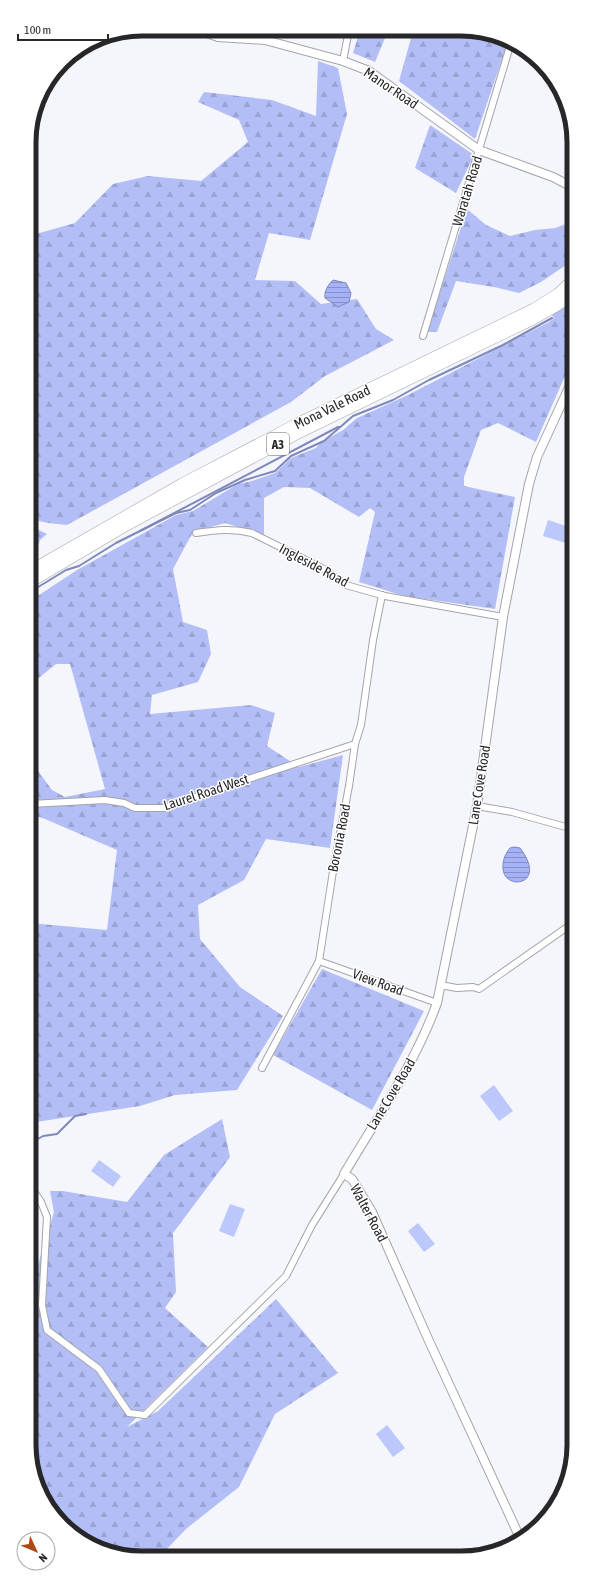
<svg xmlns="http://www.w3.org/2000/svg" width="603" height="1587" font-family="'Asap Condensed',sans-serif">
	<style>
		.forest { fill: url(#forest-firs) }
		.garden { fill: #bcc7fc }
		.water { fill: url(#water-rules); stroke: #7f88ba }
		.lines { fill: none; stroke-linecap: round; stroke-linejoin: round }
		.stream { stroke: #7f88ba; stroke-width: 2 }
		.minor-casing { stroke: #a4a5aa; stroke-width: 8 }
		.tertiary-casing { stroke: #a4a5aa; stroke-width: 10 }
		.trunk-casing { stroke: #a4a5aa; stroke-width: 12 }
		.minor { stroke: #fff; stroke-width: 6 }
		.tertiary { stroke: #fff; stroke-width: 8 }
		.trunk { stroke: #fff; stroke-width: 11 }
		.labels { text-anchor: middle; dominant-baseline: central; stroke-width: 3; stroke-linejoin: round; paint-order: stroke }
		.shield { fill: #fff; stroke: #68686a; stroke-width: 1 }
		.shield-label { font-size: 13px; font-weight: bold; fill: #27272a }
		.street-label { font-size: 14px; fill: #27272a; stroke: #fff }
		.rim { fill: none; stroke: #27272a; stroke-width: 5 }
	</style>
	<defs>
		<pattern id="forest-firs" width="22" height="20" patternUnits="userSpaceOnUse"><rect width="22" height="20" fill="#b3bef6"/><path d="M5 1l3.5 6h-7zM16 11l3.5 6h-7z" fill="#9aa3d3"/></pattern>
		<pattern id="water-rules" width="6" height="5" patternUnits="userSpaceOnUse"><rect width="6" height="5" fill="#a5b2f7"/><path d="M0 2.5h6" fill="none" stroke="#8691c8"/></pattern>
	</defs>
	<rect width="100%" height="100%" fill="#f4f6fc"/>
	<g class="forest">
		<polygon points="360,30 388,31 375,62 353,53"/>
		<polygon points="413,31 483,31 507,44 475,139 399,81"/>
		<polygon points="318,61 338,68 347,114 310,240 269,233 255,280 295,281 321,304 357,299 376,329 394,340 325,376 291,402 67,525 48,523 30,519 29,236 75,223 113,184 148,176 201,181 248,142 239,120 198,102 204,92 272,100 316,116"/>
		<polygon points="430,125 474,155 456,193 415,168"/>
		<polygon points="467,209 486,225 510,236 535,230 555,228 566,224 572,224 572,261 541,282 519,293 494,287 456,281 437,332 427,332"/>
		<polygon points="572,301 572,360 536,442 498,423 481,430 464,477 464,486 515,497 495,609 404,596 359,582 375,512 370,508 359,517 310,488 284,487 264,498 264,535 225,523 193,532 173,569 183,622 207,630 211,654 198,682 152,695 150,714 251,705 275,713 267,746 299,767 343,755 330,848 266,839 244,880 198,905 200,939 240,987 283,1016 237,1090 175,1095 140,1106 36,1122 31,1107 30,923 107,930 117,850 45,819 30,814 30,760 52,790 65,797 105,789 70,664 56,664 30,685 30,601 77,570 176,515 193,511 238,484 252,481 275,473 291,458 316,448 320,443 343,430 357,418 406,396 549,322 554,318 552,315"/>
		<polygon points="30,529 37,529 47,534 40,540 37,549 30,553"/>
		<polygon points="322,969 424,1011 372,1110 273,1055"/>
		<polygon points="222,1119 230,1157 173,1233 176,1292 165,1308 208,1347 127,1427 158,1411 276,1299 338,1373 275,1414 239,1487 186,1529 162,1554 163,1556 120,1556 62,1525 31,1467 31,1288 54,1212 50,1191 63,1191 127,1202 164,1155"/>
	</g>
	<g class="garden">
		<polygon points="548,520 572,528 572,545 543,536"/>
		<polygon points="494,1085 513,1111 499,1121 480,1096"/>
		<polygon points="99,1160 121,1176 113,1187 91,1171"/>
		<polygon points="230,1204 245,1209 234,1237 219,1231"/>
		<polygon points="418,1223 435,1244 424,1252 408,1231"/>
		<polygon points="387,1425 405,1448 393,1457 376,1434"/>
	</g>
	<g class="water">
		<path d="M333,280l13,3 5,10 -2,9 -11,5 -13,-9c-1,-7 3,-13 8,-18z"/>
		<path d="M514,847l6,1c30,39 -20,44 -17,17 0,-6 3,-12 7,-17z"/>
	</g>
	<g class="lines">
		<g class="stream">
			<polyline points="140,531 338,427 340,427"/>
			<polyline points="30,592 66,570 79,566 116,543 176,513 190,510 216,493 245,480 275,471 291,456 324,441 353,416 393,400 429,380 503,345 552,318"/>
			<polyline points="31,1114 31,1123"/>
			<polyline points="31,1127 33,1141"/>
			<polyline points="31,1143 43,1136 57,1134 75,1116 86,1114"/>
			<polyline points="31,1272 36,1267"/>
		</g>
		<g class="minor-casing">
			<g id="minor">
				<polyline points="343,61 349,30"/>
				<polyline points="423,336 510,46"/>
				<path d="M196,533c21,-3 35,-5 56,0l72,36 22,16 39,11 118,21"/>
				<polyline points="30,804 105,800 124,803 135,808 164,808 221,788 355,744"/>
				<polyline points="477,806 512,812 573,829"/>
				<polyline points="319,961 437,1003"/>
				<polyline points="440,985 457,988 473,987 479,989 573,923"/>
				<polyline points="262,1068 319,961 334,865 349,786 355,744 361,725 373,640 382,595"/>
				<polyline points="31,1189 33,1190 41,1202 47,1217 42,1305 47,1330 99,1369 129,1413 145,1415 286,1276 312,1225 344,1174"/>
			</g>
		</g>
		<g class="tertiary-casing">
			<g id="tertiary">
				<polyline points="196,29 218,37 265,40 343,61 369,71 479,150 553,177 572,187"/>
				<path d="M521,1540l-92,-199 -57,-129 -20,-33 -8,-5c33,-56 71,-110 93,-171l40,-197 26,-189 26,-133 8,-27 35,-76"/>
			</g>
		</g>
		<g class="trunk-casing">
			<g id="trunk">
				<polyline points="30,571 182,484 297,424 534,309 558,294 572,281"/>
				<polyline points="30,582 123,527 300,432 533,319 556,306 572,295"/>
			</g>
		</g>
		<use href="#minor" class="minor"/>
		<use href="#tertiary" class="tertiary"/>
		<use href="#trunk" class="trunk"/>
	</g>
	<g class="labels">
		<rect class="shield" x="267" y="433" width="22" height="22" rx="3"/>
		<g class="shield-label">
			<text x="278" y="444">A3</text>
		</g>
		<g class="street-label">
			<text transform="translate(391 88) rotate(34)">Manor Road</text>
			<text transform="translate(467 191) rotate(-73)">Waratah Road</text>
			<text transform="translate(332 407) rotate(-26)">Mona Vale Road</text>
			<text transform="translate(314 565) rotate(28)">Ingleside Road</text>
			<text transform="translate(479 785) rotate(-81)">Lane Cove Road</text>
			<text transform="translate(206 792) rotate(-18)">Laurel Road West</text>
			<text transform="translate(339 838) rotate(-79)">Boronia Road</text>
			<text transform="translate(378 982) rotate(20)">View Road</text>
			<text transform="translate(391 1094) rotate(-59)">Lane Cove Road</text>
			<text transform="translate(369 1213) rotate(62)">Walter Road</text>
		</g>
	</g>
	<path d="M0 0H603V1587H0ZM142 36H461A106 106 0 0 1 567 142V1445A106 106 0 0 1 461 1551H142A106 106 0 0 1 36 1445V142A106 106 0 0 1 142 36Z" fill="#fff" fill-rule="evenodd"/>
	<path class="rim" d="M142 36H461A106 106 0 0 1 567 142V1445A106 106 0 0 1 461 1551H142A106 106 0 0 1 36 1445V142A106 106 0 0 1 142 36Z"/>
	<g transform="translate(36 1551) rotate(134)"><circle r="19" fill="#ffffff" stroke="#a9a9aa"/>
	<path d="M0-3L7 15L0 10L-7 15Z" fill="#ae4b14"/>
	<text y="-6" font-size="11" font-weight="bold" text-anchor="middle" fill="#27272a">N</text>
	</g>
	<path d="M18 34v6h90v-6" fill="none" stroke="#27272a" stroke-width="2"/>
	<text x="24" y="34" font-size="12" fill="#27272a" stroke="#ffffff" stroke-width="3" paint-order="stroke">100 m</text>
</svg>
